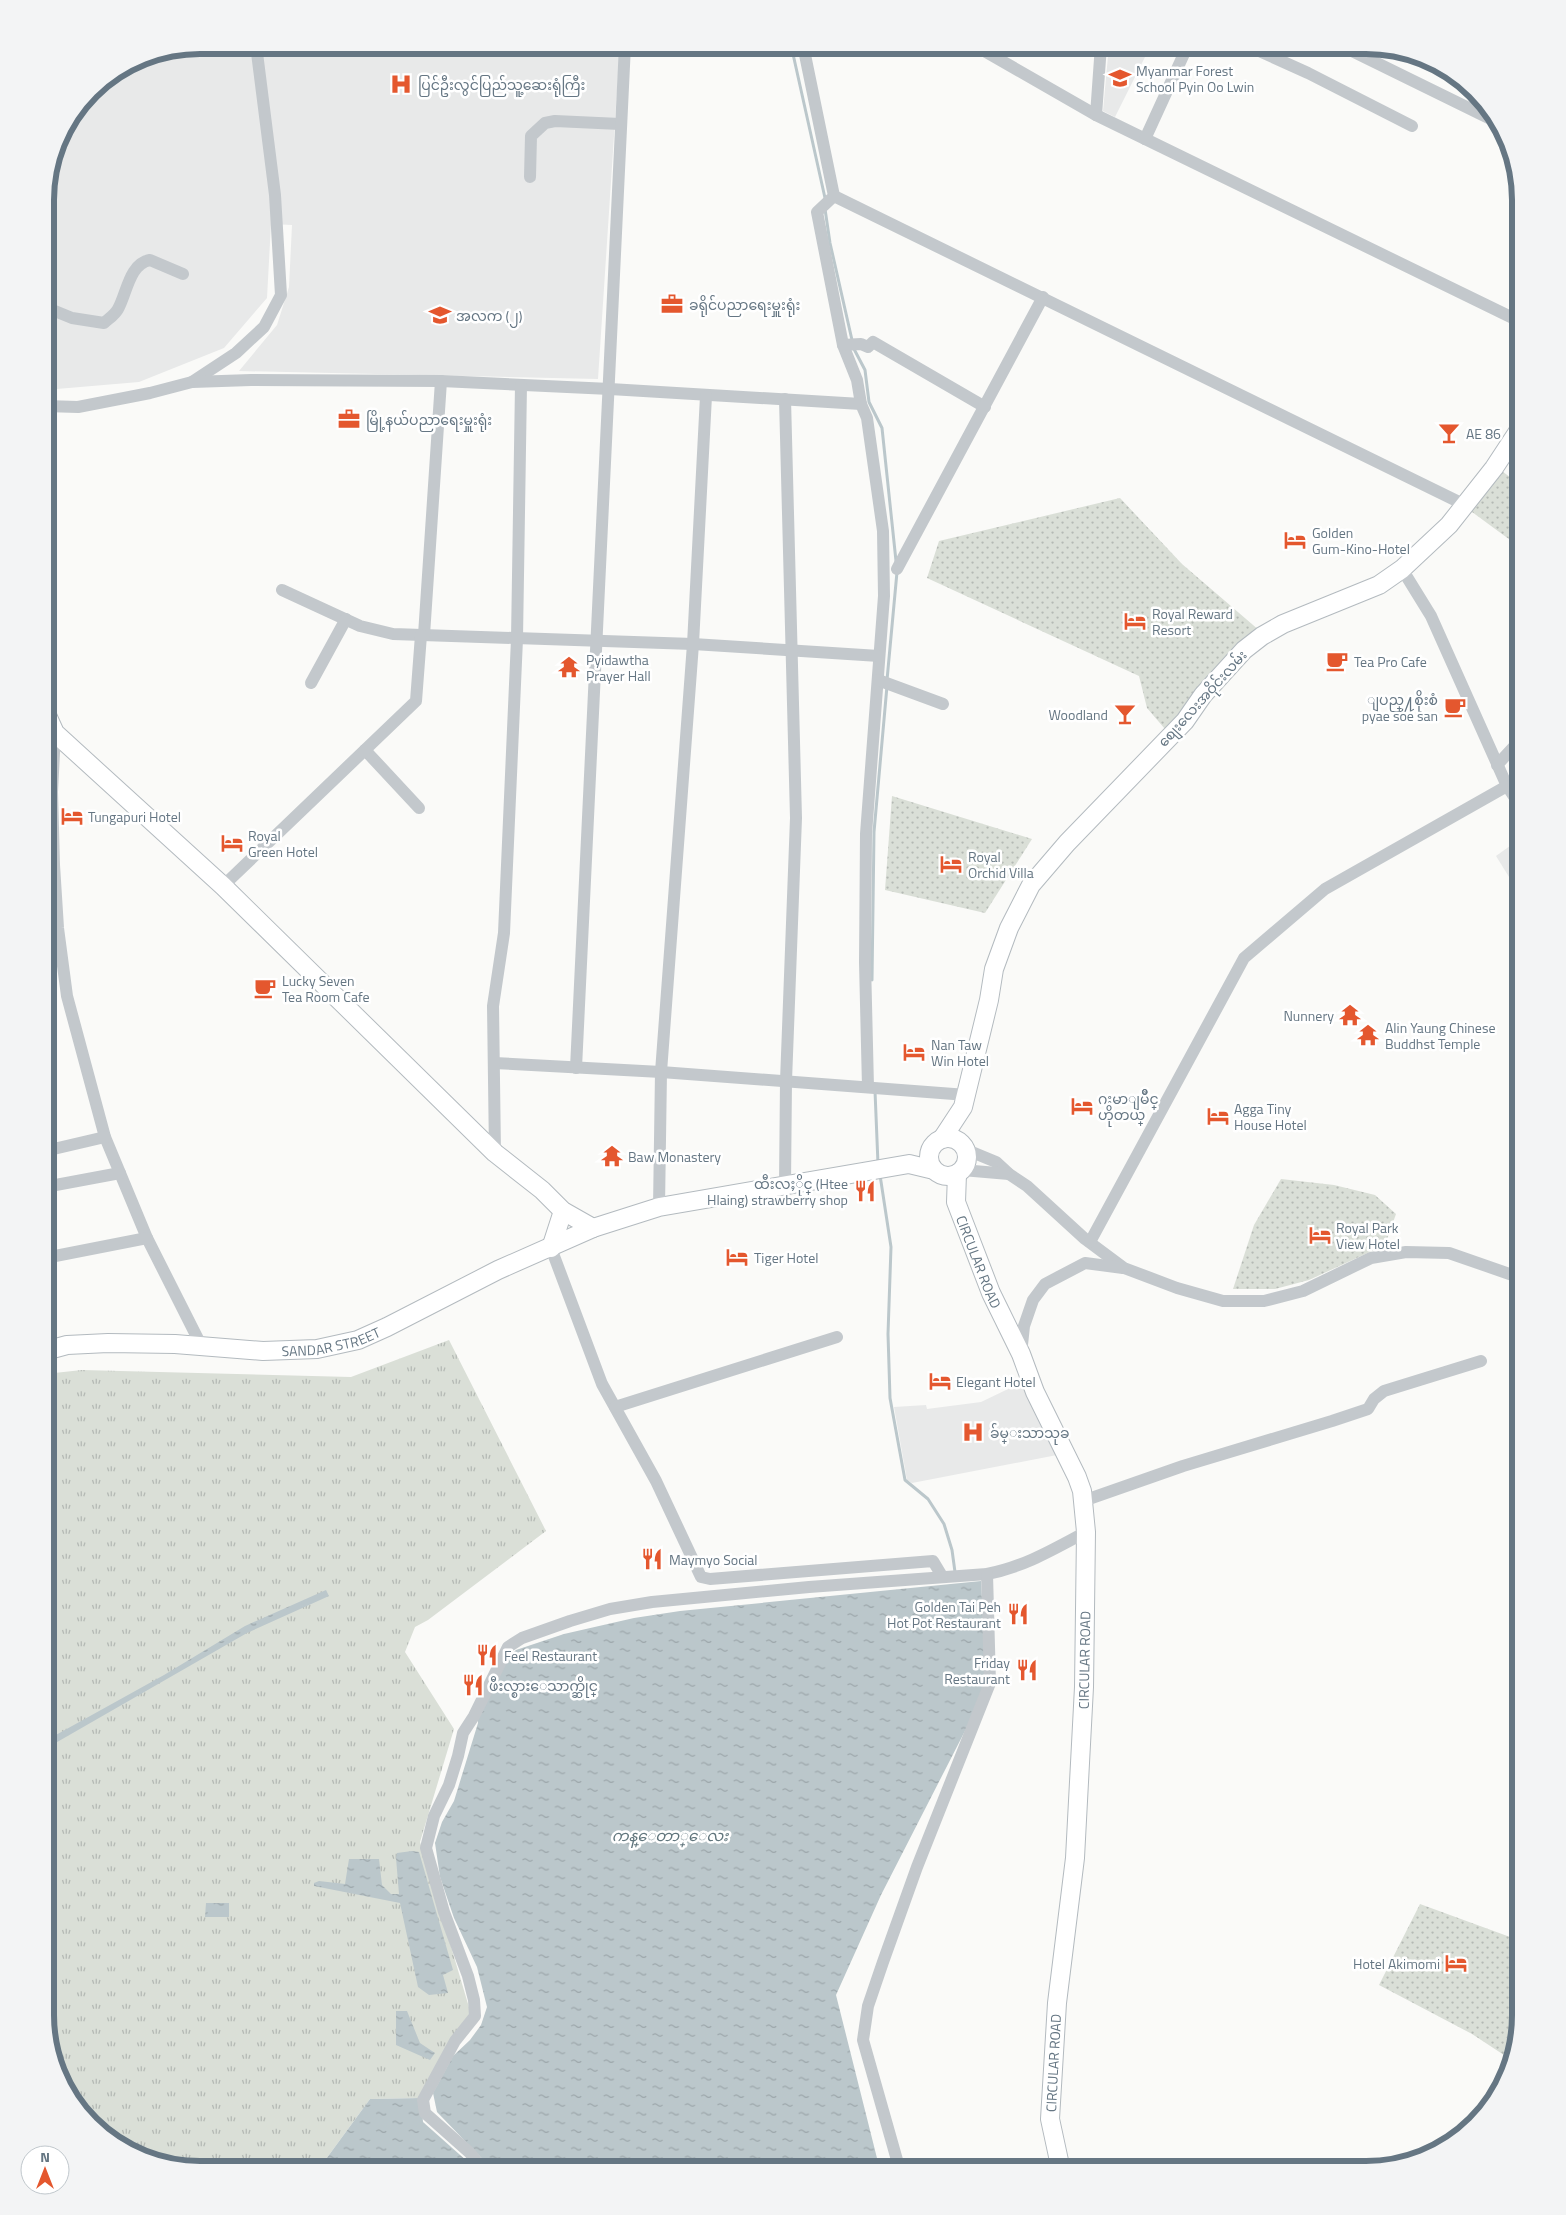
<svg xmlns="http://www.w3.org/2000/svg" width="1566" height="2215" font-family="'Titillium Web','Noto Sans Myanmar',sans-serif">
	<style>
		.built { fill: #e8e9e9 }
		.grass { fill: url(#grass-tufts) }
		.park { fill: url(#park-dots) }
		.water { fill: url(#water-ripples) }
		.lines { fill: none; stroke-linecap: round; stroke-linejoin: round }
		.stream { stroke: #bbc7cb; stroke-width: 3 }
		.secondary-casing { stroke: #b3babf; stroke-width: 20 }
		.street { stroke: #c3c8cc; stroke-width: 12 }
		.secondary { stroke: #fff; stroke-width: 18 }
		.labels { text-anchor: middle; dominant-baseline: central; stroke-width: 5; stroke-linejoin: round; paint-order: stroke }
		.poi-label { font-size: 14px; fill: #657683; stroke: #fff; text-anchor: start }
		.street-label { font-size: 14px; fill: #657683; stroke: #fff }
		.water-label { font-size: 15px; font-style: italic; fill: #60757c; stroke: #fff }
		.rim { fill: none; stroke: #657683; stroke-width: 6 }
	</style>
	<defs>
		<pattern id="grass-tufts" width="24" height="20" patternUnits="userSpaceOnUse" patternTransform="scale(1.25)"><rect width="24" height="20" fill="#dadfd7"/><path d="M3 7l-1-3M5 7V3M7 7l1-3M15 17l-1-3M17 17v-4M19 17l1-3" fill="none" stroke="#b4b9b4"/></pattern>
		<pattern id="park-dots" width="8" height="8" patternUnits="userSpaceOnUse" patternTransform="scale(1.25)"><rect width="8" height="8" fill="#dadfd7"/><path d="M2 2h.1M6 6h.1" fill="none" stroke="#b4b9b4" stroke-width="1.8" stroke-linecap="round"/></pattern>
		<pattern id="water-ripples" width="26" height="14" patternUnits="userSpaceOnUse" patternTransform="scale(1.25)"><rect width="26" height="14" fill="#bbc7cb"/><path d="M2 4q2-2 4 0t4 0M15 11q2-2 4 0t4 0" fill="none" stroke="#9ca6aa"/></pattern>
	</defs>
	<rect width="100%" height="100%" fill="#fafaf8"/>
	<g class="built">
		<polygon points="200,45 620,45 598,379 239,371 277,325 289,287 292,225 271,224 267,298 224,348 139,382 45,390 45,190 61,131 90,90 141,57"/>
		<polygon points="1109,45 1151,45 1115,117 1103,111"/>
		<polygon points="1521,838 1521,892 1519,893 1496,856"/>
		<polygon points="1025,1381 1057,1455 912,1483 907,1480 894,1407 926,1405 927,1409 981,1402"/>
	</g>
	<polygon class="grass" points="449,1340 546,1531 428,1620 415,1627 405,1652 454,1729 420,1842 471,2014 421,2098 370,2099 318,2170 190,2170 122,2149 66,2093 45,2015 45,1374 82,1370 351,1377"/>
	<g class="park">
		<polygon points="1499,469 1521,485 1521,548 1468,509"/>
		<polygon points="1120,498 1182,564 1260,631 1243,643 1165,729 1147,708 1139,676 927,578 939,541"/>
		<polygon points="892,796 1032,839 985,913 885,890"/>
		<polygon points="1281,1179 1334,1185 1375,1195 1396,1214 1385,1245 1309,1280 1275,1289 1233,1289 1254,1225"/>
		<polygon points="1420,1904 1521,1941 1521,2016 1510,2057 1507,2057 1472,2034 1379,1985"/>
	</g>
	<g class="water">
		<polygon points="981,1581 987,1688 881,1895 836,1995 880,2170 493,2170 437,2112 433,2093 453,2056 470,2040 481,2025 487,2007 477,1967 454,1918 440,1877 435,1843 442,1822 454,1801 478,1723 477,1712 504,1661 516,1650 564,1634 634,1618 680,1611"/>
		<polygon points="326,1590 329,1596 247,1633 45,1749 45,1741 164,1675 245,1626"/>
		<polygon points="412,1851 419,1852 453,1970 443,1975 448,1993 429,1995 418,1987 400,1903 314,1886 314,1883 319,1881 345,1884 349,1859 379,1859 382,1885 391,1894 399,1894 396,1858 397,1853"/>
		<polygon points="206,1903 229,1903 229,1917 205,1917"/>
		<polygon points="396,2011 407,2011 420,2043 435,2053 430,2060 396,2045"/>
		<polygon points="421,2098 423,2122 468,2162 473,2170 318,2170 370,2099"/>
	</g>
	<g class="lines">
		<g class="stream">
			<polyline points="791,45 825,198"/>
			<polyline points="825,209 830,243 852,340"/>
			<polyline points="854,349 865,370 869,402 882,428 896,561"/>
			<polyline points="887,680 897,572"/>
			<polyline points="872,980 874,832 887,686"/>
			<polyline points="875,1091 878,1164"/>
			<polyline points="880,1175 891,1247 888,1334 890,1398 905,1480 928,1499 944,1524 952,1550 955,1572"/>
		</g>
		<g class="secondary-casing">
			<g id="secondary">
				<polyline points="45,711 55,733 223,886 495,1153 542,1190 563,1211 593,1228"/>
				<circle cx="948" cy="1157" r="19"/>
				<polyline points="942,1139 963,1107 989,1000 994,969 1009,928 1031,885 1067,843 1185,721 1203,695 1244,650 1262,636 1283,624 1379,585 1402,569 1449,525 1494,468 1521,427"/>
				<path id="s1" d="M957,1174l-1,28 35,91 30,61 14,38 42,85 5,14 4,41 -2,155 -9,171 -18,145 -7,116 11,51"/>
				<polyline points="551,1248 563,1211"/>
				<path id="s2" d="M45,1351l22,-6 41,-2 67,1 88,7 54,-2 41,-9 29,-13 111,-57 95,-42 66,-21 250,-43 25,6"/>
			</g>
		</g>
		<g class="street">
			<polyline points="803,45 834,196 817,212 843,345 857,380 861,404 867,418 883,531 884,596 866,834 865,962 868,1087"/>
			<polyline points="974,45 1096,115 1521,322"/>
			<polyline points="1246,45 1308,73 1412,126"/>
			<polyline points="1340,45 1501,124"/>
			<polyline points="1096,115 1101,45"/>
			<polyline points="1145,139 1188,45"/>
			<polyline points="530,177 531,136 545,123 555,121 620,124"/>
			<polyline points="834,196 1465,505"/>
			<path d="M45,307l27,11 32,5c4,-4 11,-8 14,-14 9,-16 11,-45 32,-49l33,14"/>
			<polyline points="843,345 861,344 868,347 873,342 985,407"/>
			<polyline points="192,382 236,353 264,327 281,295 275,195 256,45"/>
			<polyline points="45,406 78,407 150,393 192,382 251,380 441,381 610,389 861,404"/>
			<polyline points="897,569 1043,297"/>
			<polyline points="1402,569 1431,616 1507,786 1521,807"/>
			<polyline points="282,590 360,626 393,634 693,644 879,656"/>
			<polyline points="424,635 441,381"/>
			<polyline points="878,680 943,704"/>
			<polyline points="311,683 346,619"/>
			<polyline points="55,733 52,792 54,865 58,928 67,996 105,1137 147,1238 202,1347"/>
			<polyline points="365,750 419,808"/>
			<polyline points="1497,765 1521,739"/>
			<polyline points="223,886 416,701 421,635"/>
			<polyline points="494,1063 661,1072 967,1095"/>
			<polyline points="576,1068 625,45"/>
			<polyline points="967,1150 996,1162 1009,1174 1027,1186 1085,1239 1124,1268 1177,1288 1223,1301 1264,1301 1303,1291 1371,1258 1406,1252 1449,1253 1521,1278"/>
			<polyline points="45,1151 105,1137"/>
			<polyline points="495,1153 493,1006 504,933 517,639 521,385"/>
			<polyline points="962,1170 1009,1174"/>
			<polyline points="785,1184 786,1081 796,818 785,399"/>
			<polyline points="45,1187 120,1173"/>
			<polyline points="659,1207 661,1072 693,644 706,396"/>
			<polyline points="1090,1242 1244,958 1325,889 1507,786"/>
			<polyline points="551,1248 602,1384 656,1481 701,1577 710,1579 933,1561 942,1576"/>
			<polyline points="45,1258 147,1238"/>
			<polyline points="1021,1354 1024,1326 1033,1300 1045,1284 1085,1263 1123,1268"/>
			<polyline points="615,1407 837,1337"/>
			<polyline points="1083,1501 1183,1466 1332,1421 1368,1409 1374,1399 1384,1391 1481,1361"/>
			<polyline points="1498,2095 1502,2088"/>
			<path d="M483,2170l-13,-17 -45,-40 -2,-13 32,-59 20,-25 -1,-16 -6,-24 -24,-64 -18,-64 8,-32 15,-31 9,-29 5,-23 11,-17 34,-69 14,-9 48,-17 40,-12 42,-7 157,-15 178,-13c37,-7 67,-25 99,-42"/>
			<polyline points="895,2170 897,2160 863,2040 868,2006 883,1962 917,1867 990,1683 987,1574"/>
		</g>
		<use href="#secondary" class="secondary"/>
	</g>
	<defs>
		<g id="school-bare" transform="scale(1.725)"><path d="M0-5L7-2L0 1L-7-2ZM-4 1L0 2.5L4 1V4Q0 6-4 4Z" fill="#e4572e" stroke="#fff" stroke-width="2.5" paint-order="stroke"/></g>
		<g id="hospital-bare" transform="scale(1.725)"><path d="M-5-5h3v3.5h4V-5h3V5h-3V1.5h-4V5h-3Z" fill="#e4572e" stroke="#fff" stroke-width="2.5" paint-order="stroke"/></g>
		<g id="office-bare" transform="scale(1.725)"><path d="M-6-3h4V-5.5h4V-3h4V5H-6ZM-1-4.5V-3h2v-1.5ZM-6 0V1H6V0Z" fill="#e4572e" stroke="#fff" stroke-width="2.5" paint-order="stroke"/></g>
		<g id="bar-bare" transform="scale(1.725)"><path d="M-6-5H6L.8 .8V4.5H3.5V6h-7V4.5H-.8V.8Z" fill="#e4572e" stroke="#fff" stroke-width="2.5" paint-order="stroke"/></g>
		<g id="hotel-bare" transform="scale(1.725)"><path d="M-6-4.5h1.5V1H6V5H4.5V3h-9V5H-6ZM-4 0a1.8 1.8 0 1 1 3.6 0ZM.5 0V-2.5h3Q6-2.5 6 0Z" fill="#e4572e" stroke="#fff" stroke-width="2.5" paint-order="stroke"/></g>
		<g id="cafe-bare" transform="scale(1.725)"><path d="M-5.5-4.5H6V0H3Q3 3.5 0 3.5H-2.5Q-5.5 3.5-5.5 0ZM3-3.2v2h1.7v-2ZM-6 4.5H4V6H-6Z" fill="#e4572e" stroke="#fff" stroke-width="2.5" paint-order="stroke"/></g>
		<g id="temple-bare" transform="scale(1.725)"><path d="M0-6L5-2H3V0L6.5 2.5H4V6H1.5V3h-3V6H-4V2.5H-6.5L-3 0V-2H-5Z" fill="#e4572e" stroke="#fff" stroke-width="2.5" paint-order="stroke"/></g>
		<g id="restaurant-bare" transform="scale(1.725)"><path d="M-5-6h1v4h1v-4h1v4h1v-4h1v5L-1.5 .5V6h-2V.5L-5-1ZM5-6V6H3V1.5H1.5Q1.5-4 5-6Z" fill="#e4572e" stroke="#fff" stroke-width="2.5" paint-order="stroke"/></g>
	</defs>
	<g fill-rule="evenodd">
		<use href="#school-bare" x="1120" y="78"/>
		<use href="#hospital-bare" x="401" y="84"/>
		<use href="#office-bare" x="672" y="304"/>
		<use href="#school-bare" x="440" y="315"/>
		<use href="#office-bare" x="349" y="419"/>
		<use href="#bar-bare" x="1449" y="433"/>
		<use href="#hotel-bare" x="1295" y="540"/>
		<use href="#hotel-bare" x="1135" y="621"/>
		<use href="#cafe-bare" x="1337" y="661"/>
		<use href="#temple-bare" x="569" y="667"/>
		<use href="#cafe-bare" x="1455" y="707"/>
		<use href="#bar-bare" x="1125" y="714"/>
		<use href="#hotel-bare" x="72" y="816"/>
		<use href="#hotel-bare" x="232" y="843"/>
		<use href="#hotel-bare" x="951" y="864"/>
		<use href="#cafe-bare" x="265" y="988"/>
		<use href="#temple-bare" x="1350" y="1015"/>
		<use href="#temple-bare" x="1368" y="1035"/>
		<use href="#hotel-bare" x="914" y="1052"/>
		<use href="#hotel-bare" x="1082" y="1106"/>
		<use href="#hotel-bare" x="1218" y="1116"/>
		<use href="#temple-bare" x="612" y="1156"/>
		<use href="#restaurant-bare" x="865" y="1191"/>
		<use href="#hotel-bare" x="1320" y="1235"/>
		<use href="#hotel-bare" x="737" y="1257"/>
		<use href="#hotel-bare" x="940" y="1381"/>
		<use href="#hospital-bare" x="973" y="1432"/>
		<use href="#restaurant-bare" x="652" y="1559"/>
		<use href="#restaurant-bare" x="1018" y="1614"/>
		<use href="#restaurant-bare" x="487" y="1655"/>
		<use href="#restaurant-bare" x="1027" y="1670"/>
		<use href="#restaurant-bare" x="473" y="1685"/>
		<use href="#hotel-bare" x="1456" y="1963"/>
	</g>
	<g class="labels">
		<g class="poi-label">
			<text x="1136" y="70">Myanmar Forest<tspan x="1136" dy="16">School Pyin Oo Lwin</tspan></text>
			<text x="418" y="84">ပြင်ဦးလွင်ပြည်သူ့ဆေးရုံကြီး</text>
			<text x="689" y="304">ခရိုင်ပညာရေးမှူးရုံး</text>
			<text x="456" y="315">အလက (၂)</text>
			<text x="366" y="419">မြို့နယ်ပညာရေးမှူးရုံး</text>
			<text x="1466" y="433">AE 86</text>
			<text x="1312" y="532">Golden<tspan x="1312" dy="16">Gum-Kino-Hotel</tspan></text>
			<text x="1152" y="613">Royal Reward<tspan x="1152" dy="16">Resort</tspan></text>
			<text x="586" y="659">Pyidawtha<tspan x="586" dy="16">Prayer Hall</tspan></text>
			<text x="1354" y="661">Tea Pro Cafe</text>
			<text x="1438" y="699" text-anchor="end">ျပည္႔စိုးစံ<tspan x="1438" dy="16">pyae soe san</tspan></text>
			<text x="1108" y="714" text-anchor="end">Woodland</text>
			<text x="88" y="816">Tungapuri Hotel</text>
			<text x="248" y="835">Royal<tspan x="248" dy="16">Green Hotel</tspan></text>
			<text x="968" y="856">Royal<tspan x="968" dy="16">Orchid Villa</tspan></text>
			<text x="282" y="980">Lucky Seven<tspan x="282" dy="16">Tea Room Cafe</tspan></text>
			<text x="1334" y="1015" text-anchor="end">Nunnery</text>
			<text x="1385" y="1027">Alin Yaung Chinese<tspan x="1385" dy="16">Buddhst Temple</tspan></text>
			<text x="931" y="1044">Nan Taw<tspan x="931" dy="16">Win Hotel</tspan></text>
			<text x="1098" y="1098">ဂႏမာျမိဳင္<tspan x="1098" dy="16">ဟိုတယ္</tspan></text>
			<text x="1234" y="1108">Agga Tiny<tspan x="1234" dy="16">House Hotel</tspan></text>
			<text x="628" y="1156">Baw Monastery</text>
			<text x="848" y="1183" text-anchor="end">ထီးလႈိုင္ (Htee<tspan x="848" dy="16">Hlaing) strawberry shop</tspan></text>
			<text x="1336" y="1227">Royal Park<tspan x="1336" dy="16">View Hotel</tspan></text>
			<text x="754" y="1257">Tiger Hotel</text>
			<text x="956" y="1381">Elegant Hotel</text>
			<text x="990" y="1432">ခ်မ္းသာသုခ</text>
			<text x="669" y="1559">Maymyo Social</text>
			<text x="1001" y="1606" text-anchor="end">Golden Tai Peh<tspan x="1001" dy="16">Hot Pot Restaurant</tspan></text>
			<text x="504" y="1655">Feel Restaurant</text>
			<text x="1010" y="1662" text-anchor="end">Friday<tspan x="1010" dy="16">Restaurant</tspan></text>
			<text x="489" y="1685">ဖီးလ္စားေသာက္ဆိုင္</text>
			<text x="1440" y="1963" text-anchor="end">Hotel Akimomi</text>
		</g>
		<g class="street-label">
			<text transform="translate(1202 698) rotate(-48)">စျေးလေးအဝိုင်းလမ်း</text>
			<text stroke="none"><textPath href="#s1" startOffset="92">CIRCULAR ROAD</textPath></text>
			<text stroke="none"><textPath href="#s2" startOffset="288">SANDAR STREET</textPath></text>
			<text transform="translate(1084 1660) rotate(-89)">CIRCULAR ROAD</text>
			<text transform="translate(1053 2063) rotate(-87)">CIRCULAR ROAD</text>
		</g>
		<g class="water-label">
			<text x="670" y="1835">ကန္ေတာ္ေလး</text>
		</g>
	</g>
	<path d="M0 0H1566V2215H0ZM200 54H1366A146 146 0 0 1 1512 200V2015A146 146 0 0 1 1366 2161H200A146 146 0 0 1 54 2015V200A146 146 0 0 1 200 54Z" fill="#f3f4f5" fill-rule="evenodd"/>
	<path class="rim" d="M200 54H1366A146 146 0 0 1 1512 200V2015A146 146 0 0 1 1366 2161H200A146 146 0 0 1 54 2015V200A146 146 0 0 1 200 54Z"/>
	<g transform="translate(45 2170)"><circle r="24" fill="#ffffff" stroke="#c1c8cd"/>
	<path d="M0-4L9 19L0 12L-9 19Z" fill="#e4572e"/>
	<text y="-8" font-size="14" font-weight="bold" text-anchor="middle" fill="#657683">N</text>
	</g>
</svg>
